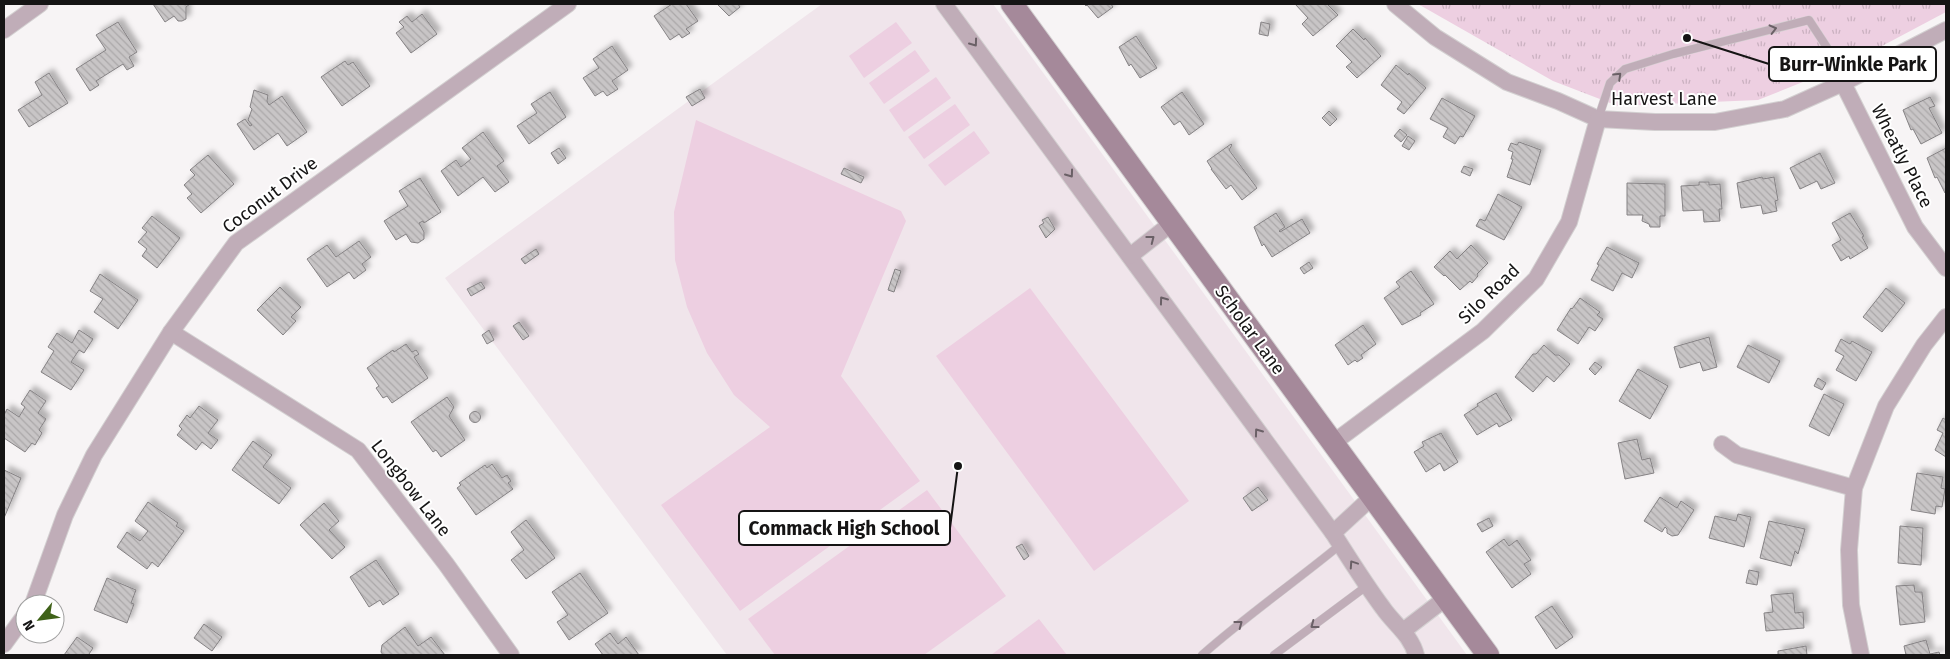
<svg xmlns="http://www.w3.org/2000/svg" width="1950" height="659" font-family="'Fira Sans',sans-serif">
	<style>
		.built { fill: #f0e5eb }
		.park { fill: url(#park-tufts) }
		.garden { fill: #edcfe1 }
		.building { fill: url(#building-back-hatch); stroke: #858284; filter: url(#shadow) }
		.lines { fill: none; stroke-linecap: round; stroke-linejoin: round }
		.lane-casing { stroke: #d3d0d1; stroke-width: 9 }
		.street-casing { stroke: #d3d0d1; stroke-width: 18 }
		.secondary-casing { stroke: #d3d0d1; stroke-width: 24 }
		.lane { stroke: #c0adb8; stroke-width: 8 }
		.street { stroke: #c0adb8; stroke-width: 16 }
		.secondary { stroke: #a5899a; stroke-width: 22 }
		.oneway { stroke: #6a6066 }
		.labels { text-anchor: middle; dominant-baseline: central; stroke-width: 4; stroke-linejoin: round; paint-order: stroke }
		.street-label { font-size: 18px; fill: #151414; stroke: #fff }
		.leader { fill: none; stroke: #151414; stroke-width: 2 }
		.callout-dot { fill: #151414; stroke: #fff; stroke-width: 2 }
		.callout { fill: #fff; stroke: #151414; stroke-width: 2 }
		.callout-label { font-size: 19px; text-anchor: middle; font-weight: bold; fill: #151414 }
	</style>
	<defs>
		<pattern id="park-tufts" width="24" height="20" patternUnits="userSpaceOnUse" patternTransform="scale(1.25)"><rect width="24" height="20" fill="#edcfe1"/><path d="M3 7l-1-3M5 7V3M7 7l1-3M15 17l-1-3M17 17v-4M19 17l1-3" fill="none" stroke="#cab1c0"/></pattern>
		<pattern id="building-back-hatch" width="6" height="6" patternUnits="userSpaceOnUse" patternTransform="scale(1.25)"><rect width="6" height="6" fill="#c8c5c6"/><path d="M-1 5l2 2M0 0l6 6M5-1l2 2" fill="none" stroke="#aba8a9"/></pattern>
		<filter id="shadow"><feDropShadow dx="4.5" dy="-4.5" stdDeviation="2.5" flood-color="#0004"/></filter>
	</defs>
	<rect width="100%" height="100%" fill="#f7f4f5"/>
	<polygon class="built" points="822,4 993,4 1467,655 727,655 445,278"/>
	<polygon class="park" points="1418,4 1946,4 1946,12 1850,63 1758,100 1618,106 1553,81"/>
	<g class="garden">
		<polygon points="896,22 912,43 864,78 849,56"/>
		<polygon points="915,50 930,71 884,104 869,83"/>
		<polygon points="936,77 951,98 904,132 889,110"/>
		<polygon points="955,104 970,125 924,159 908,137"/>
		<polygon points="696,120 901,211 906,221 841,376 920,481 740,611 661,505 770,427 734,395 707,353 687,307 675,260 674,212"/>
		<polygon points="974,131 990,153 945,186 928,165"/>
		<polygon points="1030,288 1189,501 1094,571 936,356"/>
		<polygon points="927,490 1006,596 924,655 775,655 748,619"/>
		<polygon points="1039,619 1067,655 991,655"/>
	</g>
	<g class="building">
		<polygon points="153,4 190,4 186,7 186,19 182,21 178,21 174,16 165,22"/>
		<polygon points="672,4 686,4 698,21 686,29 690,33 682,38 679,34 670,40 654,16"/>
		<polygon points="717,4 738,4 740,7 729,16"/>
		<polygon points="1084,4 1111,4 1113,7 1098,18 1087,5 1086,6"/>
		<polygon points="1295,4 1327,4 1338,15 1313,36 1302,24 1308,18"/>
		<polygon points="422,14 437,34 411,53 396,33 404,27 399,22 407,16 412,22"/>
		<polygon points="118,22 137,52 129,57 134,66 127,70 123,64 96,81 99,85 90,91 76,69 106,50 96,35"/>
		<polygon points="1261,22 1270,24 1268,36 1259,34"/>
		<polygon points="1353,29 1364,40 1365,38 1381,56 1357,78 1346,67 1352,62 1336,46"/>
		<polygon points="1136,36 1157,68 1140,78 1131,64 1129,66 1119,47"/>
		<polygon points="612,46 628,70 612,81 618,89 607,96 603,91 595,96 583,78 599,68 593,59"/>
		<polygon points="345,61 348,65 353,62 370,86 342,106 321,77"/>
		<polygon points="1396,65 1408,75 1409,73 1426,88 1404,114 1397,109 1402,102 1381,85"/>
		<polygon points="49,73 68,103 29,127 18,110 42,95 35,82"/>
		<polygon points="700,89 705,98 692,106 686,97"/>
		<polygon points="254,90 268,95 267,101 269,105 282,96 307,132 287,146 278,133 254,150 237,124 245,119 250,126 252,125 248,120 252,109 250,107"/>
		<polygon points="550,92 566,117 529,144 517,126 537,113 531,104"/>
		<polygon points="1182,92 1204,124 1189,135 1180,121 1174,125 1161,107"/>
		<polygon points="1930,97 1935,106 1929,108 1942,133 1921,144 1913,129 1911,130 1903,110"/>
		<polygon points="1442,98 1475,116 1463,137 1460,136 1455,144 1443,137 1448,128 1430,119"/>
		<polygon points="1329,111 1337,119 1330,126 1322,118"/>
		<polygon points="1400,129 1407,135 1401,142 1394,136"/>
		<polygon points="483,132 504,161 497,166 509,182 495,192 483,177 458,196 441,171 456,160 461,167 471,159 462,148"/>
		<polygon points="1408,136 1415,141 1409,150 1402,146"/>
		<polygon points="1519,142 1541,150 1530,185 1507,177 1513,159 1511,159 1513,152 1508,150 1511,143 1517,145"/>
		<polygon points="1231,144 1232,145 1229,150 1257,188 1242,200 1231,185 1226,189 1211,169 1212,169 1207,161"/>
		<polygon points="559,148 566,158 558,164 551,153"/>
		<polygon points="1946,148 1946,192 1945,193 1937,177 1935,178 1927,158"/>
		<polygon points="1820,153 1835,183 1821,189 1817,181 1800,189 1790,168"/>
		<polygon points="208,155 234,184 201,213 187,198 192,194 184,185 195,175 190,170"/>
		<polygon points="1464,166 1473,169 1470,176 1461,172"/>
		<polygon points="844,168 864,177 861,183 841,174"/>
		<polygon points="1762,177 1763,179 1774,177 1778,200 1775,201 1777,211 1763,214 1761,205 1741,208 1737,183"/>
		<polygon points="420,178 441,212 424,223 423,221 419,223 424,232 424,239 418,243 411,242 406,234 396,240 384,221 408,206 399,191"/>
		<polygon points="1699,182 1709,182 1709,185 1720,184 1722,209 1719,209 1720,221 1704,222 1703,210 1683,211 1681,186 1699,185"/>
		<polygon points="1627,183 1665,184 1665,216 1660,216 1660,227 1650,227 1649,224 1642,221 1643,215 1627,215"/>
		<polygon points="1498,194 1522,207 1504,240 1476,226 1480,219 1485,221"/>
		<polygon points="1276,213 1285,227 1279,231 1280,232 1302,219 1310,233 1272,257 1264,244 1262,246 1254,227"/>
		<polygon points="1850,213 1864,236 1862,237 1868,248 1850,259 1849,256 1841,261 1832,245 1841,240 1832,223"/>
		<polygon points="152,216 180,238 157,268 142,256 147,249 138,242 147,232 142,228"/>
		<polygon points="1048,217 1055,229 1046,238 1039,226 1044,223 1042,220"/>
		<polygon points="359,241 371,257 362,264 366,270 354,279 349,272 327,287 307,259 327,245 336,257"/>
		<polygon points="1471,245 1488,263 1477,274 1478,276 1472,283 1470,281 1460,290 1445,275 1444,276 1434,267 1450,251 1457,259"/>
		<polygon points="1607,247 1639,263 1632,278 1622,273 1613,291 1591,280 1599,265 1597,264"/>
		<polygon points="536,249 539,254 525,264 521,259"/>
		<polygon points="1309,262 1313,268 1304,274 1300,268"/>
		<polygon points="895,269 901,271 894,292 888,290"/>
		<polygon points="1411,271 1434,304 1420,313 1421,315 1402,325 1384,298 1400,287 1396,282"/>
		<polygon points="100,274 138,300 118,329 94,312 103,299 90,291"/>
		<polygon points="481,282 485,288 471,296 467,289"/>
		<polygon points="280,287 301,307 291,317 296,321 283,335 257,310"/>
		<polygon points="1886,288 1905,303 1882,332 1863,317"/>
		<polygon points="1580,298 1600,312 1597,315 1603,319 1595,331 1589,327 1578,344 1557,330 1571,308 1572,309"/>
		<polygon points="519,322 529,336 523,340 513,326"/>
		<polygon points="1363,325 1376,344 1361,355 1363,358 1357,362 1355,360 1348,365 1335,345"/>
		<polygon points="79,330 93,339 84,353 79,350 71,362 84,370 71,390 41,372 54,351 48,347 57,333 72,343"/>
		<polygon points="489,330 494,340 487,344 482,335"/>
		<polygon points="1709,337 1717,367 1703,371 1700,362 1680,368 1674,347"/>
		<polygon points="1841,339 1850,344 1852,341 1872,352 1856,381 1836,370 1844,356 1835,351"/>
		<polygon points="406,344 412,352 416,350 419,354 414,357 428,378 392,403 387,396 383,398 376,388 379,386 367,368 393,350 394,352"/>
		<polygon points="1544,345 1555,355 1559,355 1570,364 1554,382 1547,376 1533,392 1515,377 1533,354 1536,354"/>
		<polygon points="1748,345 1780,361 1769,383 1737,367"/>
		<polygon points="1595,362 1602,367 1595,375 1589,369"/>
		<polygon points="1638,369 1668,386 1650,419 1619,401"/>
		<polygon points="1818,378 1826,383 1822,390 1814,386"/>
		<polygon points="30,390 46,401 38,413 46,419 39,430 42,433 35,445 32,443 25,452 4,438 4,415 7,409 19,417 25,407 21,404"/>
		<polygon points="1496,393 1512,420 1499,427 1497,423 1477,435 1464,415 1478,406 1477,404"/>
		<polygon points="1824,394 1844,404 1829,436 1809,426"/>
		<polygon points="447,397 454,407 449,416 465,440 441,457 436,450 433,452 411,422"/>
		<polygon points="199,406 218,420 208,433 218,440 211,449 202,442 196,450 177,435 182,429 179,426 187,415 190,418"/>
		<circle cx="475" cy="417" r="5.5"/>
		<polygon points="1943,418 1946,420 1946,457 1935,450 1943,433 1937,430"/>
		<polygon points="1441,433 1458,462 1444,471 1440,463 1426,472 1414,452 1424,446 1422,442"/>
		<polygon points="1637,439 1642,460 1650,458 1654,473 1625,479 1618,443"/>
		<polygon points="253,441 272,455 263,467 291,488 279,504 232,470"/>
		<polygon points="492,464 502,478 507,475 511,481 508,483 513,489 476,515 457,488 461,485 459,483 485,465 487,468"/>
		<polygon points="4,470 21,478 4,518"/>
		<polygon points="1917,473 1943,477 1941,488 1945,489 1942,507 1936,506 1935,514 1911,510"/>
		<polygon points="1258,487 1268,500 1252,511 1243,498"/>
		<polygon points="1660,497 1677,508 1681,501 1694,510 1678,535 1672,536 1667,533 1667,529 1665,527 1662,532 1644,521"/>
		<polygon points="148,502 178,523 176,526 184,531 158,567 152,562 147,569 117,547 127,532 140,541 148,531 135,521"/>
		<polygon points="324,503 339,521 329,530 345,547 332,559 300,525"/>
		<polygon points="1738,514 1751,517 1744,547 1709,538 1715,516 1736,521"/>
		<polygon points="1489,518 1493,526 1482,532 1477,524"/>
		<polygon points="526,520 555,558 526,579 511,560 524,550 511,532"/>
		<polygon points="1769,521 1805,529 1798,554 1795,551 1791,566 1760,558"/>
		<polygon points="1900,526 1923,528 1921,565 1898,563"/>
		<polygon points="1504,539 1509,546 1517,540 1531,560 1524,564 1531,574 1512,588 1486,552"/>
		<polygon points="1022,544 1029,556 1024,560 1016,547"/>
		<polygon points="376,560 399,594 383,605 380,600 369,607 350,577"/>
		<polygon points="1749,570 1759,572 1757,585 1746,583"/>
		<polygon points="580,573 608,613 569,640 557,622 568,615 552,592"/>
		<polygon points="107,578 136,590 131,603 134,604 127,623 94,610"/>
		<polygon points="1914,585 1915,592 1922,592 1925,622 1900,625 1896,586"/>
		<polygon points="1793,593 1795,613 1803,612 1804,628 1766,631 1764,613 1773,612 1771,595"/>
		<polygon points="1552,606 1573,637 1556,649 1535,617"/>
		<polygon points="204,624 222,637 212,651 194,638"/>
		<polygon points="405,627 418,646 431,637 445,655 383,655 381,652 382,645"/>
		<polygon points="610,633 618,644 626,637 639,655 603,655 595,644"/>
		<polygon points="77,637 93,648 89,654 91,655 64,655"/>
		<polygon points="1926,640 1930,654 1939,652 1940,655 1906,655 1904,646"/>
		<polygon points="1806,646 1807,655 1778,655 1778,651"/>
	</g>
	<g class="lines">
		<g class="lane-casing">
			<g id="lane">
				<polyline points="1598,119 1610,83 1625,69 1673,54 1809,20 1828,49 1836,86"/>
				<path d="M1202,655c44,-39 93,-73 138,-110"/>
				<polyline points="1274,655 1368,585"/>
			</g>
		</g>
		<g class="street-casing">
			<g id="street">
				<path d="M944,4l389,529c16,25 32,51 50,75 11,16 28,27 33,47"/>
				<polyline points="1395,4 1435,37 1507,82 1558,101 1598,119 1655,122 1715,122 1785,109 1843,83 1946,30"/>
				<polyline points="4,30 40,4"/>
				<polyline points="1843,83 1915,227 1946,268"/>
				<polyline points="1130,256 1172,223"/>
				<polyline points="171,332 358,450 446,564 511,655"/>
				<polyline points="1333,443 1483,331 1536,279 1569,222 1598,119"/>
				<polyline points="1722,444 1737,455 1854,488"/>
				<polyline points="1333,533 1372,497"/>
				<polyline points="33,604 65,515 94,455 171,332 236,243 568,4"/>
				<polyline points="1403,631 1446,598"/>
				<polyline points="4,644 25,615"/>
				<polyline points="1861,655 1851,605 1849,550 1854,488 1886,406 1924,345 1946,317"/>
			</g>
		</g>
		<g class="secondary-casing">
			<polyline id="secondary" points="1012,4 1488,655"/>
		</g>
		<use href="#lane" class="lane"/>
		<use href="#street" class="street"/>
		<use href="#secondary" class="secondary"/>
	</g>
	<defs><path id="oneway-chevron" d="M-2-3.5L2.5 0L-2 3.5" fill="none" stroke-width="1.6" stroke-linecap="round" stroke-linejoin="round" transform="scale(1.25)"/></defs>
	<g class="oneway">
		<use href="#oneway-chevron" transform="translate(1773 29) rotate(-14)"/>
		<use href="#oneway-chevron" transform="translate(974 43) rotate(54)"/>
		<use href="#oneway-chevron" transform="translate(1618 76) rotate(-44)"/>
		<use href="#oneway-chevron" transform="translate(1070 174) rotate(54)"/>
		<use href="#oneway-chevron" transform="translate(1151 239) rotate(-38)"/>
		<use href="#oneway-chevron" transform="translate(1163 300) rotate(-126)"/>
		<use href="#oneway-chevron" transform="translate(1258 432) rotate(-126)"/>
		<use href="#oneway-chevron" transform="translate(1353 564) rotate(-124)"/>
		<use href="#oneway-chevron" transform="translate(1239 624) rotate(-37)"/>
		<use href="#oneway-chevron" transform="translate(1314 625) rotate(143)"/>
	</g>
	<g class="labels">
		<g class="street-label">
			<text x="1664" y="99">Harvest Lane</text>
			<text transform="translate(1902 156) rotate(63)">Wheatly Place</text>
			<text transform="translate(270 195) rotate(-37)">Coconut Drive</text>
			<text transform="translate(1489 294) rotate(-44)">Silo Road</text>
			<text transform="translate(1250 330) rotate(54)">Scholar Lane</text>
			<text transform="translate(411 488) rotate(52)">Longbow Lane</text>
		</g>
	</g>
	<path class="leader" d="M1687 38L1769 64M958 466L950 528"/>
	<g class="callout-dot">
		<circle cx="1687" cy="38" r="5"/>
		<circle cx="958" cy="466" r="5"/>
	</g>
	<g class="callout">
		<rect x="1769" y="47" width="167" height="34" rx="5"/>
		<rect x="739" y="511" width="211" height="34" rx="5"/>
	</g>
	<g class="callout-label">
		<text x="1853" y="71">Burr-Winkle Park</text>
		<text x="844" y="535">Commack High School</text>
	</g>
	<rect width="1950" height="659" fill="none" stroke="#151414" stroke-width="10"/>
	<g transform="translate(40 619) rotate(241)"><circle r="24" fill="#ffffff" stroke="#a1a1a1"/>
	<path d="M0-4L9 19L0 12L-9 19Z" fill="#3f6219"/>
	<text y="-8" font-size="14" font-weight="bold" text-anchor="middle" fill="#151414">N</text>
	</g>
</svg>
